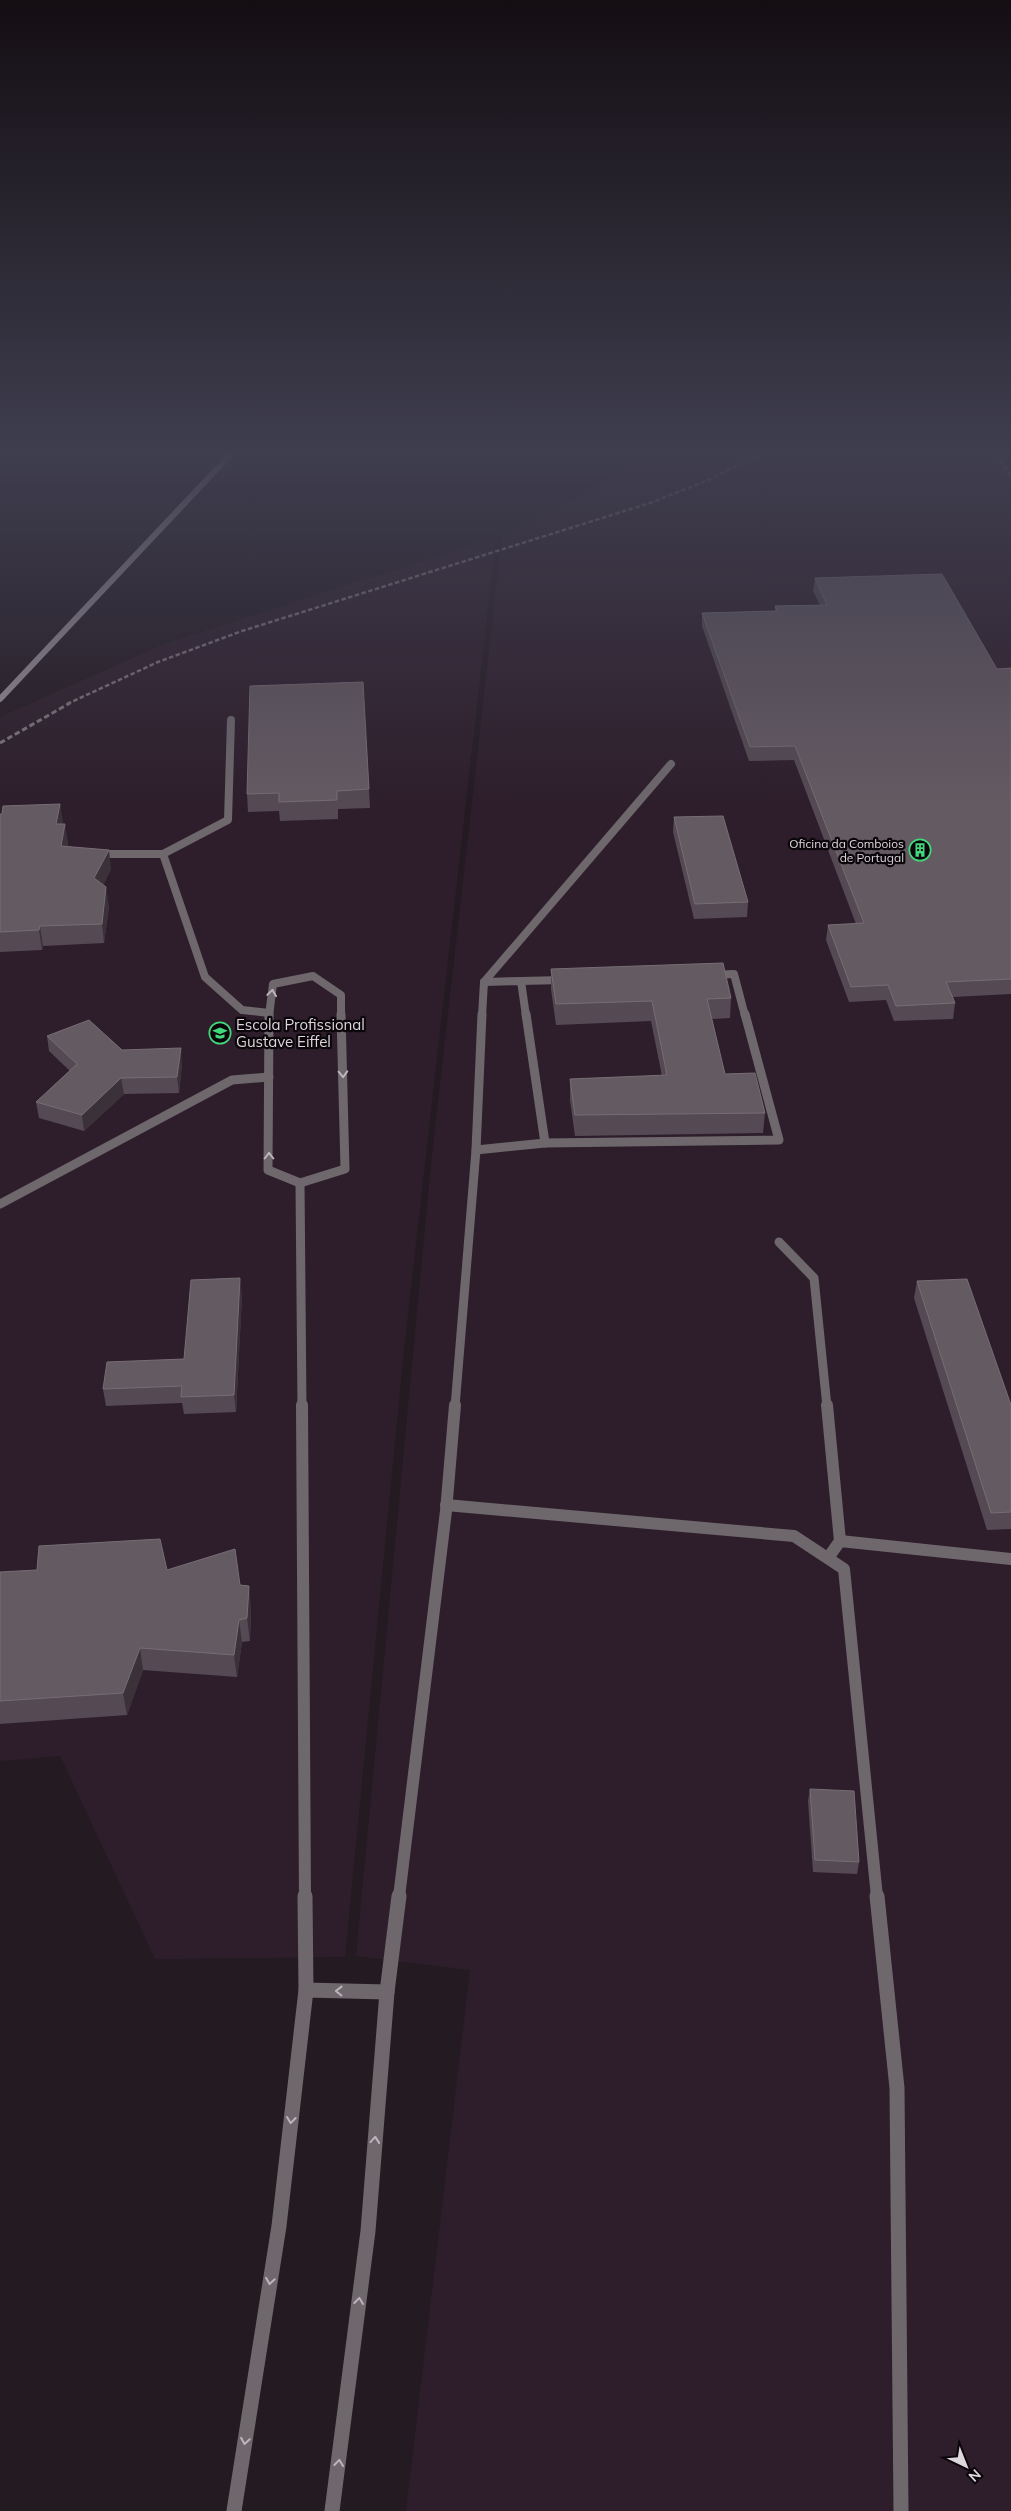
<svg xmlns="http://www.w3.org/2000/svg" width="1011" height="2511" font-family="Mulish,sans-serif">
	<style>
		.built { fill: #2e1e2b }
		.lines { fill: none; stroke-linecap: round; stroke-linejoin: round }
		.lane-far3 { stroke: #6e686d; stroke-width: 8 }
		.lane-far2 { stroke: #6e686d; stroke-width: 9 }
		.lane-far1 { stroke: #6e686d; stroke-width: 12 }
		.lane { stroke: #6e686d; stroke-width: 15 }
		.street-far3 { stroke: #6e686d; stroke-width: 8 }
		.street-far2 { stroke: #6e686d; stroke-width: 9 }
		.street-far1 { stroke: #6e686d; stroke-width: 12 }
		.street { stroke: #6e686d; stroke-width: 15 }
		.secondary { stroke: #9c939b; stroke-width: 6 }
		.rail-far1 { stroke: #81787f; stroke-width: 2.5; stroke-dasharray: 4.5 2.5; stroke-linecap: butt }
		.rail { stroke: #81787f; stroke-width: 3; stroke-dasharray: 5.5 3; stroke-linecap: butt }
		.wall { fill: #554a53 }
		.shaded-wall { fill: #3b3139 }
		.building { fill: #645a62; stroke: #776d75 }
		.oneway { stroke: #bcb5bb }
		.labels { text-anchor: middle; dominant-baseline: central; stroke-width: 4.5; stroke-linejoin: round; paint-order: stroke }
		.far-poi-label { font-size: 12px; fill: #ddd6dc; stroke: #0a060a; text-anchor: end }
		.poi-label { font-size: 15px; fill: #ddd6dc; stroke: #0a060a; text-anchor: start }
	</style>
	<rect width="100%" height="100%" fill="#241a22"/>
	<g class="built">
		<polygon points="660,454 1002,454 1011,468 1011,2511 406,2511 470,1970 356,1956 431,1164 502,536"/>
		<polygon points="496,537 404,1349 345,1957 155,1959 60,1756 0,1761 0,717 162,645"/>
	</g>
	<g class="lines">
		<g class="lane-far3">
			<polyline points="231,720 228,820 163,854 205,977 242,1010 269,1013"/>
			<polyline points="97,854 163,854"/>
			<polyline points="713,975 734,974 745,1016"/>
			<polyline points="521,981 563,980"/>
			<polyline points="484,982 521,981 526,1016"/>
			<polyline points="269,1016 273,984 313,976 341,995 341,1016"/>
		</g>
		<g class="lane-far2">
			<polyline points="269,1014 268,1170 300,1183 345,1169 341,1014"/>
			<polyline points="545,1143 779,1140 745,1014"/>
			<polyline points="476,1150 545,1143 526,1014"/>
			<polyline points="0,1204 232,1080 269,1077"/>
			<polyline points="779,1242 814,1278 827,1407"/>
		</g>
		<g class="lane-far1">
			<polyline points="827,1405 840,1541"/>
			<polyline points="446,1505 794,1536 844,1569 877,1897"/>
			<polyline points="828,1558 840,1541 1011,1559"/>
		</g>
		<polyline class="lane" points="877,1896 897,2088 901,2511"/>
		<polyline class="street-far3" points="482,1016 484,982 671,764"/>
		<g class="street-far2">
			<polyline points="300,1183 302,1407"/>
			<polyline points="455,1407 476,1150 482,1014"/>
		</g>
		<g class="street-far1">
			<polyline points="302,1405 305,1897"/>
			<polyline points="399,1897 446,1511 455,1405"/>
		</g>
		<g class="street">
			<polyline points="305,1896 306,1990"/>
			<polyline points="234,2511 279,2226 306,1990 387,1992"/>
			<polyline points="332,2511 368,2231 387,1992 399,1896"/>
		</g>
		<polyline class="secondary" points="0,699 231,454"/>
		<g class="rail-far1">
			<polyline points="996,454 1011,476"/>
			<polyline points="67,704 158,662 242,631 650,503 706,481 760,454"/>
		</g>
		<polyline class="rail" points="0,743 70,703"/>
	</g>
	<g class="wall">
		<polygon points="815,578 997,669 1011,668 1011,994 953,997 955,1003 953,1019 894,1021 886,1000 849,1002 826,940 828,925 856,924 794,760 749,761 702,626 702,613 775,611 775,606 820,605 813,591"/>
		<polygon points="363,682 370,808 338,809 338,819 280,821 279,811 248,812 247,794"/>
		<polygon points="60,804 62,824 68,843 67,847 111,869 103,885 109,906 104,943 43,946 42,950 0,952 0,814"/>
		<polygon points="674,817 748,902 747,917 694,919 673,832"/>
		<polygon points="551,969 731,998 730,1018 712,1019 725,1074 765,1113 763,1133 575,1136 570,1100 570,1079 662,1076 651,1021 556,1025 551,989"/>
		<polygon points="47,1036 122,1050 182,1064 179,1093 124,1094 84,1131 39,1118 36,1102 70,1071 49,1051"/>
		<polygon points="917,1281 1011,1405 1011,1529 987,1530 914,1298"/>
		<polygon points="242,1295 236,1412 184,1414 182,1403 106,1406 103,1389 184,1359"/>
		<polygon points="0,1572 240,1585 251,1608 250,1641 242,1642 237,1677 143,1670 127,1715 0,1724"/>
		<polygon points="810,1789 859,1862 857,1874 813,1872 808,1801"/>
	</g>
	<g class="shaded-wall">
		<polygon points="60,804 63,822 59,843 56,824"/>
		<polygon points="65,824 68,843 64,865 61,846"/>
		<polygon points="109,850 111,869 97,898 94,878"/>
		<polygon points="106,887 109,906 104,943 102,924"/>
		<polygon points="40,926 43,946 42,950 39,930"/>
		<polygon points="181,1048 182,1064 179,1093 177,1077"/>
		<polygon points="121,1078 124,1094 84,1131 82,1115"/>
		<polygon points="240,1278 242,1295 236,1412 234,1395"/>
		<polygon points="249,1586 251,1608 250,1641 247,1618"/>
		<polygon points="239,1620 242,1642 237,1677 234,1655"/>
		<polygon points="140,1648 143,1670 127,1715 123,1693"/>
	</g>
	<g class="building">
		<polygon points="942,574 997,669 1011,668 1011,979 946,982 955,1003 896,1006 888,985 851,987 828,925 864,923 795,746 750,747 702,613 777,611 775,606 827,605 815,578"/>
		<polygon points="363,682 369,789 337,791 337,800 279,802 279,793 247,794 250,686"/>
		<polygon points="60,804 56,824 65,824 61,846 109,850 94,878 106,887 102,924 40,926 39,930 0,932 0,814 2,814 3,806"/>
		<polygon points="723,816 748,902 695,904 674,817"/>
		<polygon points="723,963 731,998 707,999 725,1074 755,1073 765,1113 575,1115 570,1079 667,1075 652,1001 556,1004 551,969"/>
		<polygon points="89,1020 122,1050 181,1048 177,1077 121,1078 82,1115 36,1102 77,1064 47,1036"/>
		<polygon points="240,1278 234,1395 181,1397 182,1386 103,1389 107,1362 184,1359 191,1280"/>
		<polygon points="967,1279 1011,1405 1011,1512 991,1513 917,1281"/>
		<polygon points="160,1539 167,1570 235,1549 240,1585 249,1586 247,1618 239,1620 234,1655 140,1648 123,1693 0,1701 0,1572 37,1570 39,1546"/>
		<polygon points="810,1789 854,1791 859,1862 815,1860"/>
	</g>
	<defs><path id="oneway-chevron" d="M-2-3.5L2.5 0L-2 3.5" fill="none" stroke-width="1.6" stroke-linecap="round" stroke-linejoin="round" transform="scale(1.25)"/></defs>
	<g class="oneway">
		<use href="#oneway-chevron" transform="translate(272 993) rotate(-82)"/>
		<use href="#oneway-chevron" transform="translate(343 1074) rotate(88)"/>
		<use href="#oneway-chevron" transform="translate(269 1156) rotate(-90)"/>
		<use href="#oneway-chevron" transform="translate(339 1991) rotate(-179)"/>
		<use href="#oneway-chevron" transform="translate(291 2120) rotate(97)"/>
		<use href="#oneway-chevron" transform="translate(375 2140) rotate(-85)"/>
		<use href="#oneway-chevron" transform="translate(270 2281) rotate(99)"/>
		<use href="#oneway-chevron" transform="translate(359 2301) rotate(-83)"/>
		<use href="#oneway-chevron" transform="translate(245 2441) rotate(99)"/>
		<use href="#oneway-chevron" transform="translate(339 2463) rotate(-83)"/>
	</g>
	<linearGradient id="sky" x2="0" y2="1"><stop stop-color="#140e13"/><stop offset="0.56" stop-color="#3f3e4f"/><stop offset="1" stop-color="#3f3e4f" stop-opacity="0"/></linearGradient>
	<rect width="1011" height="806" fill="url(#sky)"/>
	<defs>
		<g id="building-ring" transform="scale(1.125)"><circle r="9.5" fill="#0a060a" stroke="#43d77b" stroke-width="1.5"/><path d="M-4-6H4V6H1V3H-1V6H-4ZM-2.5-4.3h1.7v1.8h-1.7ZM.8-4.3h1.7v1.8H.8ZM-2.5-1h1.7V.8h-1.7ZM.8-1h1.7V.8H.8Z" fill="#43d77b"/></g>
		<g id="university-ring" transform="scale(1.125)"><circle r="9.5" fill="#0a060a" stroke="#43d77b" stroke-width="1.5"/><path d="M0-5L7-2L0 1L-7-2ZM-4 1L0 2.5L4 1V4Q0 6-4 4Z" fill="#43d77b"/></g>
	</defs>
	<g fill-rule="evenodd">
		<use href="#building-ring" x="920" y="850"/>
		<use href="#university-ring" x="220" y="1033"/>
	</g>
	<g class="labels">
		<g class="far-poi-label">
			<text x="904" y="843">Oficina da Comboios<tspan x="904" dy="14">de Portugal</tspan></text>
		</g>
		<g class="poi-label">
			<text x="236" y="1024">Escola Profissional<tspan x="236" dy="17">Gustave Eiffel</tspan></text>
		</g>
	</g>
	<g transform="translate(966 2466) rotate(137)" stroke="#0a060a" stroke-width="4" paint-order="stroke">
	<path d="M0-4L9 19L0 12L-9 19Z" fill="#ddd6dc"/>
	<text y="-8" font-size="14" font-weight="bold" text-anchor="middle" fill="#ddd6dc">N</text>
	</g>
</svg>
